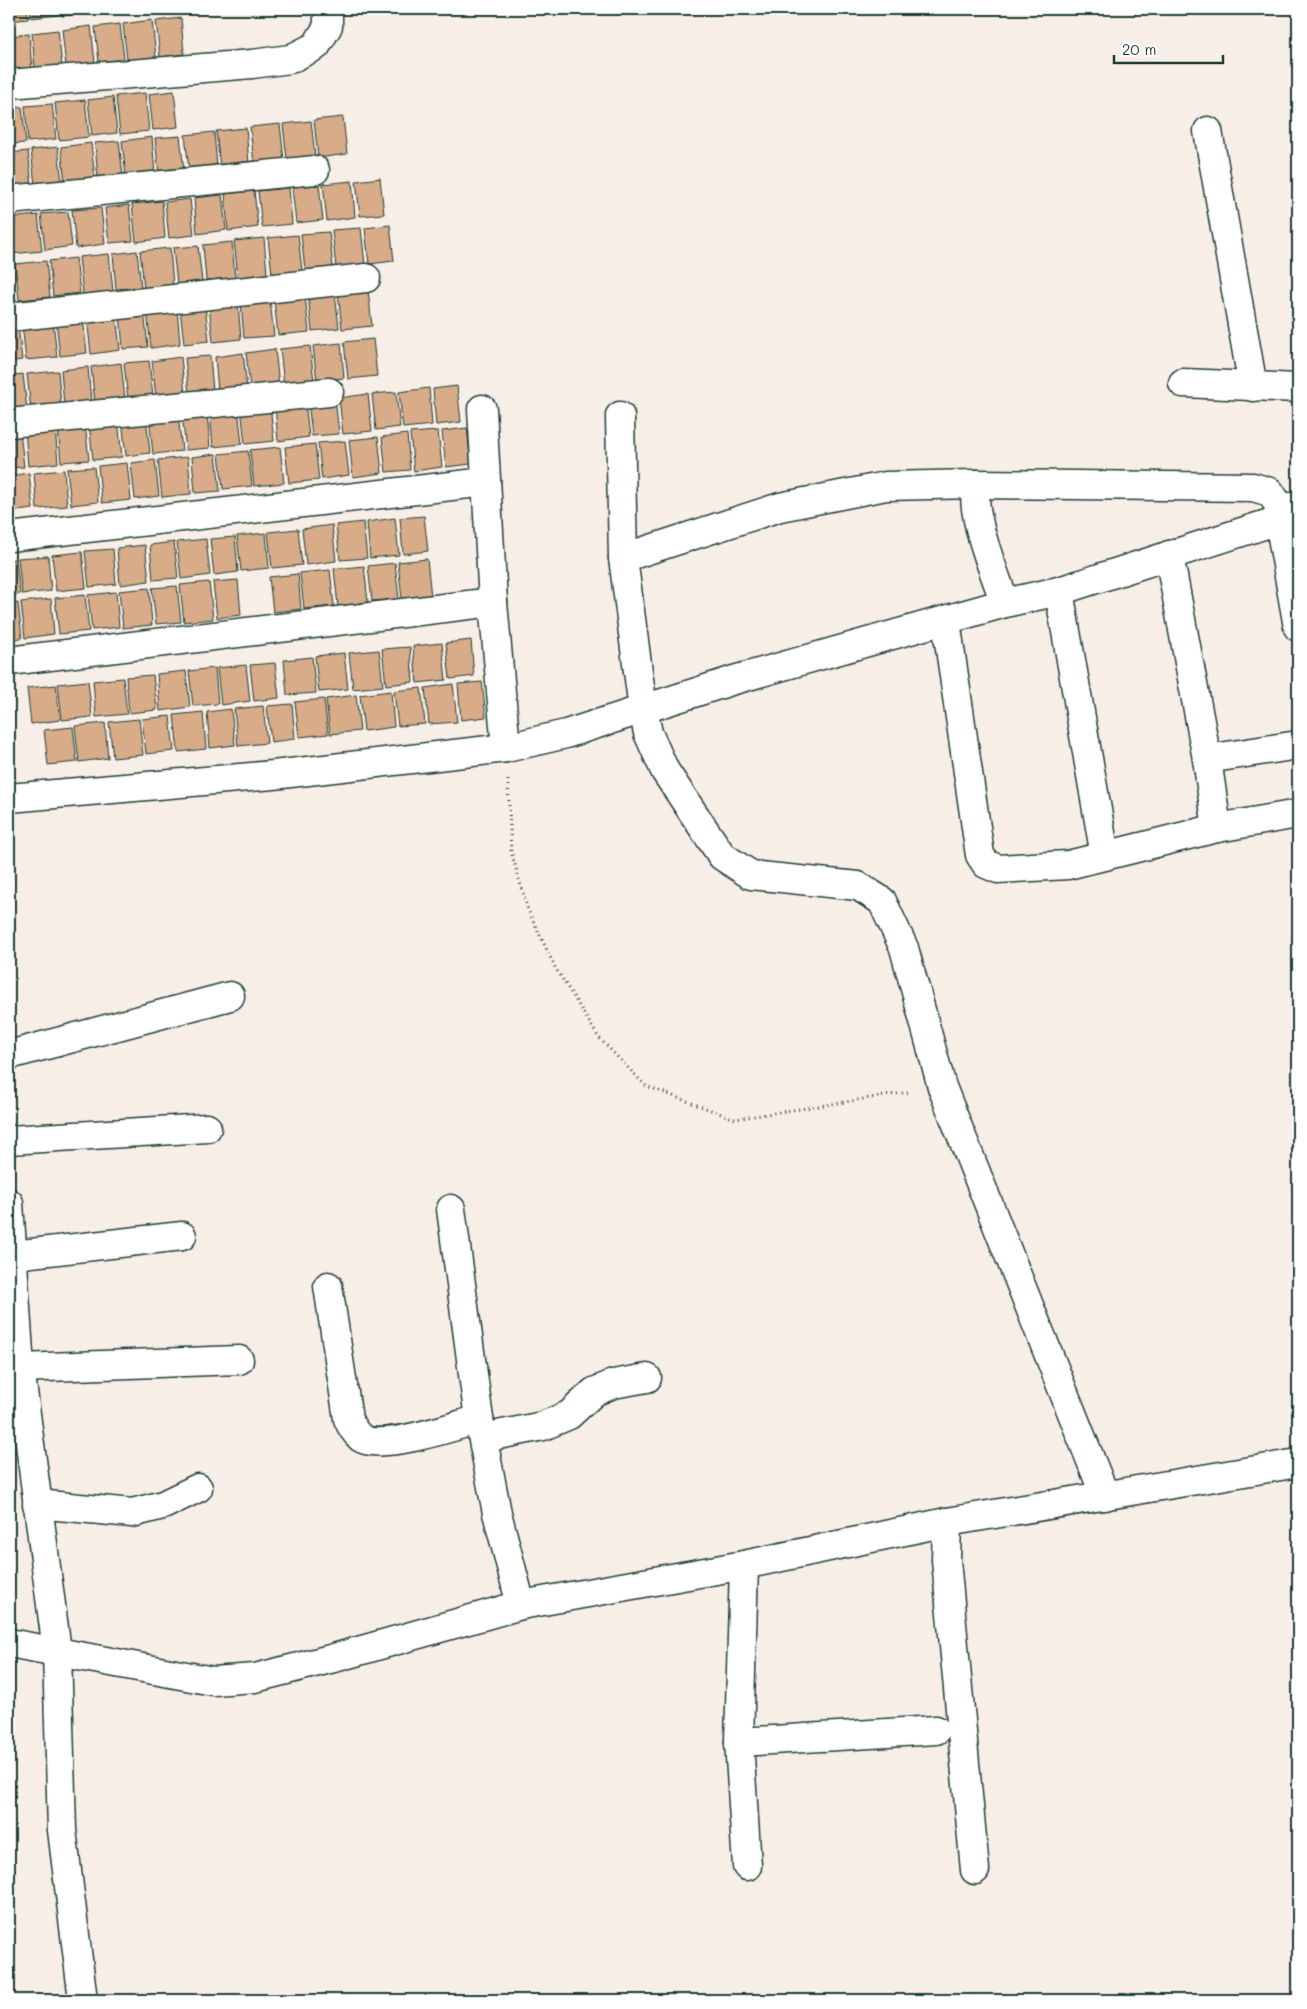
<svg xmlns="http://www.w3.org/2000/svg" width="1307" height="2009" font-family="Mali,sans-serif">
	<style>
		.building { fill: #d8ab89; stroke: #1f3d34 }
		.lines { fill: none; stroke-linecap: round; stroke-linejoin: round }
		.minor-casing { stroke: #1f3d34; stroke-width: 31 }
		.path { stroke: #1f3d34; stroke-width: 3; stroke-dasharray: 1 4; stroke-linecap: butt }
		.minor { stroke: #fff; stroke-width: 28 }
	</style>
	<rect width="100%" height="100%" fill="#f7eee7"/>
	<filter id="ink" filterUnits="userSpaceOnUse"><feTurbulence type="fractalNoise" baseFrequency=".02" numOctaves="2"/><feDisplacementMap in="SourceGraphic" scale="10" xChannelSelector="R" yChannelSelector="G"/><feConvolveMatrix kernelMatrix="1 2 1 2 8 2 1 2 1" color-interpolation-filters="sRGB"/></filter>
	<g filter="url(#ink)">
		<g class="building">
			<polygon points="9,9 27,9 28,19 9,21"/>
			<polygon points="30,9 58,9 58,15 31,18"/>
			<polygon points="61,9 90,9 91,13 62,16"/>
			<polygon points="181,18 184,54 160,57 156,21"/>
			<polygon points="152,20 156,57 127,60 123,24"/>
			<polygon points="120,24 124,59 99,62 95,27"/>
			<polygon points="91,26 95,63 66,66 62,30"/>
			<polygon points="58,30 62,66 35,69 32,33"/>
			<polygon points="29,34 32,70 9,72 9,36"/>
			<polygon points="174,91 178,127 153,130 149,94"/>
			<polygon points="145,93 149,131 120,134 116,96"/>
			<polygon points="113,97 117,133 92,136 88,100"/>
			<polygon points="85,100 89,137 59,140 55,103"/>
			<polygon points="52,104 56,139 28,142 25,106"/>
			<polygon points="22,107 26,143 9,144 9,108"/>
			<polygon points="343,117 347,154 318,158 314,120"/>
			<polygon points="311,121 315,156 287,159 283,124"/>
			<polygon points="280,124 284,160 254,164 250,127"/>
			<polygon points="246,128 249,164 220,167 216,131"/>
			<polygon points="214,132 217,167 189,170 185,135"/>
			<polygon points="180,136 184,171 159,174 155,138"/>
			<polygon points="152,137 155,174 126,177 122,141"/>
			<polygon points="119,141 123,176 98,179 95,143"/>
			<polygon points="91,143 95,180 65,183 61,147"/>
			<polygon points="58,147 62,183 35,185 31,150"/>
			<polygon points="28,151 32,186 9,189 9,153"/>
			<polygon points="380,178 384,214 360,216 356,181"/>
			<polygon points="352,181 355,217 327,221 323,184"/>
			<polygon points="319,185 323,220 296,223 292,187"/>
			<polygon points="289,188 292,224 262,227 258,191"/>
			<polygon points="254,191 258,227 228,231 225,194"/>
			<polygon points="222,195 226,230 197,234 194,198"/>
			<polygon points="190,199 194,235 169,238 165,202"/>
			<polygon points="162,201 165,238 136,242 132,204"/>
			<polygon points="129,205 133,241 109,243 105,208"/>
			<polygon points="101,208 105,244 76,248 72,210"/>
			<polygon points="68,212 72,246 45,250 41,214"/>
			<polygon points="38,215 42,251 11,254 9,218"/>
			<polygon points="390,225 394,261 369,264 365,228"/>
			<polygon points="361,228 365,265 336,268 332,230"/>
			<polygon points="329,232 333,267 305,270 301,234"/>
			<polygon points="298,235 302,271 272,274 268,238"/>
			<polygon points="264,238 267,274 238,277 234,241"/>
			<polygon points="232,242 235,278 206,280 203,245"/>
			<polygon points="198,246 202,281 177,284 173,248"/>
			<polygon points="170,248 173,285 144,288 140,251"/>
			<polygon points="137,251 141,287 116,289 113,254"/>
			<polygon points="109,254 113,291 83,294 79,257"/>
			<polygon points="76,258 80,293 53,296 49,261"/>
			<polygon points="46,261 50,297 19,300 15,264"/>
			<polygon points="9,265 11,265 15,300 9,301"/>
			<polygon points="368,289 372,326 342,329 338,292"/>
			<polygon points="335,293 339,328 312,331 308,295"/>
			<polygon points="305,296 309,332 278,335 274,299"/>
			<polygon points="270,300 274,336 244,338 241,302"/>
			<polygon points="238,303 241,339 213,342 209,306"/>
			<polygon points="205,306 209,341 184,344 180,308"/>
			<polygon points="177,308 180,344 151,348 147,311"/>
			<polygon points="144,311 148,347 123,349 120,314"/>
			<polygon points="116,314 120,350 91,354 87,317"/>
			<polygon points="83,318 87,353 60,356 56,320"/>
			<polygon points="53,321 57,357 26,360 22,324"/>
			<polygon points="18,325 22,360 9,362 9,326"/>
			<polygon points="373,339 377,376 348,379 344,342"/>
			<polygon points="341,343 344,378 317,381 313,346"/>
			<polygon points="310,346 314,382 284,385 280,349"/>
			<polygon points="275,349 279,385 250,388 246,353"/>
			<polygon points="243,353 247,389 218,391 215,357"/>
			<polygon points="210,356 213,391 189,394 185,358"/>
			<polygon points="181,357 185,394 156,397 152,361"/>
			<polygon points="149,361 153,396 128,399 124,363"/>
			<polygon points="121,363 125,400 95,403 91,367"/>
			<polygon points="88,367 91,403 64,405 61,370"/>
			<polygon points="58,371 61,406 31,410 27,374"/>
			<polygon points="23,374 27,410 9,412 9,376"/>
			<polygon points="457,386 461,422 436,425 433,389"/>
			<polygon points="429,388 432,425 403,428 399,392"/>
			<polygon points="396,392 400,427 376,430 372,394"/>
			<polygon points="368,394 372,431 343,434 339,398"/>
			<polygon points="335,398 339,434 312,436 308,401"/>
			<polygon points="305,401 309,437 278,441 275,405"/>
			<polygon points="270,405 274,441 245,444 241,408"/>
			<polygon points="238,409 242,444 213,447 210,412"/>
			<polygon points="207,412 210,448 186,450 182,415"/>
			<polygon points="178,414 182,451 153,454 149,417"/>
			<polygon points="146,417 150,453 126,456 122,420"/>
			<polygon points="118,420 122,457 93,460 89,423"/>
			<polygon points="85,424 89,460 61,462 58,427"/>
			<polygon points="55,427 58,463 28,466 25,430"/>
			<polygon points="467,428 471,464 446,467 442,431"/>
			<polygon points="20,431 24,467 9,468 9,432"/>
			<polygon points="438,431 442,467 414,471 410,433"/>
			<polygon points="407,434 410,470 386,472 382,437"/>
			<polygon points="378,437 382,473 353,477 349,440"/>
			<polygon points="345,441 349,475 322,479 318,443"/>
			<polygon points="315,444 319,480 289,483 285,447"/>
			<polygon points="280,447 284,483 254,486 250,450"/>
			<polygon points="248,451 252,486 223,489 219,454"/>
			<polygon points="216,454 220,491 195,493 192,457"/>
			<polygon points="188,457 191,494 162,497 158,460"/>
			<polygon points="155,460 159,496 135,499 131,463"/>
			<polygon points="127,463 131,500 102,503 98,466"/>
			<polygon points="94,467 98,502 71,505 67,469"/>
			<polygon points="64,470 67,506 37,509 34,473"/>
			<polygon points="29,473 33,509 9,512 9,476"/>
			<polygon points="424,516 428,551 403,554 400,518"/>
			<polygon points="395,518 399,555 370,558 367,522"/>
			<polygon points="363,522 367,558 340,560 336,525"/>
			<polygon points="332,525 336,561 306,565 302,529"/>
			<polygon points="298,529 302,565 272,568 268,532"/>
			<polygon points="266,533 269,568 241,571 237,536"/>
			<polygon points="235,537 238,572 214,575 210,539"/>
			<polygon points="206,539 210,575 181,579 177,542"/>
			<polygon points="174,542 178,578 153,580 150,545"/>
			<polygon points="145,545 149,581 120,585 117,548"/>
			<polygon points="113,549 116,584 89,587 85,551"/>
			<polygon points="82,552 86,588 56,591 52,555"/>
			<polygon points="48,556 51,591 22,594 18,558"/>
			<polygon points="16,559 20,594 9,596 9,560"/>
			<polygon points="427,559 431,597 402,600 398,562"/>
			<polygon points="395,563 399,599 372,601 368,566"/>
			<polygon points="364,566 368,602 338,606 334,569"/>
			<polygon points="330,570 334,606 304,609 300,573"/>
			<polygon points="298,574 301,609 273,612 269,577"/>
			<polygon points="238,580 241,615 217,618 213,582"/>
			<polygon points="209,582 213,619 184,622 180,585"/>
			<polygon points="177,586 181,622 156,624 152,588"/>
			<polygon points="149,588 152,625 123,628 119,591"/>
			<polygon points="116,592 119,627 92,630 88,595"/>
			<polygon points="85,595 89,631 59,634 55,598"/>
			<polygon points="51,599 54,634 25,638 21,602"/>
			<polygon points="18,603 22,638 9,639 9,604"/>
			<polygon points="471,640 474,676 450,679 446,643"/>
			<polygon points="442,643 446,680 417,683 413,646"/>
			<polygon points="410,647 413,682 386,685 382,649"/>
			<polygon points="379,650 383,686 353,689 349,653"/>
			<polygon points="344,653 348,689 319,692 315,656"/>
			<polygon points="312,657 316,693 287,695 284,660"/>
			<polygon points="275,663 279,698 254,701 250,665"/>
			<polygon points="246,665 250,701 221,705 217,668"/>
			<polygon points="215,668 218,704 193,706 189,671"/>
			<polygon points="186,671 190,707 160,711 157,674"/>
			<polygon points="153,675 157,710 129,713 126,677"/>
			<polygon points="123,678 127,714 96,717 93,681"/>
			<polygon points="88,681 92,717 62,720 58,684"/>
			<polygon points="482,682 486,717 461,720 458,684"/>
			<polygon points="453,684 457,722 429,724 425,688"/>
			<polygon points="56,685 60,720 31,724 27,688"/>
			<polygon points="421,688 425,724 398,726 394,691"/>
			<polygon points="391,691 394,727 364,731 360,695"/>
			<polygon points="356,695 360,731 330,734 326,699"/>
			<polygon points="324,699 328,734 299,737 295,702"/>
			<polygon points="292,704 295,739 271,742 267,706"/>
			<polygon points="263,706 267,743 238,746 234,709"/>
			<polygon points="231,709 235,745 210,748 207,712"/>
			<polygon points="203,712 206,749 178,752 174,715"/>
			<polygon points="170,716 174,751 146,754 142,719"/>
			<polygon points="139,719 143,755 113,758 109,722"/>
			<polygon points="105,723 108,758 79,762 75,726"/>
			<polygon points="73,727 77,762 48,765 44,730"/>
		</g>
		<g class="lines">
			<g class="minor-casing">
				<g id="minor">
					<polyline points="9,84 252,64 290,59 316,46 328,26 328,9"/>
					<polyline points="1208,131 1253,387"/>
					<polyline points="9,200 315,170"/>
					<polyline points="9,317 366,278"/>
					<polyline points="1183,383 1298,388"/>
					<polyline points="482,409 493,602 506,748"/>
					<polyline points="620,416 623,558 643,709 648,733 665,771 722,856 751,875 858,886 882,901 904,948 942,1087 1105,1496"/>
					<polyline points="9,423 329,392"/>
					<path d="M976,484c-6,32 18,87 29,119"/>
					<polyline points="1279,520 1298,627"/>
					<polyline points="9,537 486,482"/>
					<polyline points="1169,555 1207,759 1217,828"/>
					<polyline points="623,558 780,507 886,486 976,484 1253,487 1270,492 1280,507"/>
					<polyline points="1059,591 1105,856"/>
					<polyline points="946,621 980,855 986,864 998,869 1068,865 1217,828 1298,814"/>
					<polyline points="9,661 493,602"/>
					<polyline points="1207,759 1298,745"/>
					<polyline points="9,798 273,775 506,748 566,734 734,680 1005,603 1059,591 1279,520 1280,507 1298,507"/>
					<polyline points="9,1055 230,996"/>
					<polyline points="9,1140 207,1128"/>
					<polyline points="9,1203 20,1368 57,1651 62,1830 83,2000"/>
					<polyline points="451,1209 479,1419 497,1513 521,1605"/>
					<polyline points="13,1255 182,1236"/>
					<path d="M328,1286l20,133c3,7 7,14 13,19 19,13 95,-12 118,-19"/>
					<polyline points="20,1368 239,1360"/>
					<polyline points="483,1438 543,1426 569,1415 594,1392 613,1384 647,1378"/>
					<polyline points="37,1504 132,1513 163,1505 198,1488"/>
					<polyline points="947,1522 946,1560 975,1870"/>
					<polyline points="744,1565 739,1742 747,1866"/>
					<polyline points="9,1643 213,1681 255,1678 334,1658 521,1605 744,1565 947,1522 1298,1463"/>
					<polyline points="739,1742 936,1730"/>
				</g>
			</g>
			<polyline class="path" points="508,780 511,851 528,910 555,967 599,1038 646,1086 735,1119 909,1092"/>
			<use href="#minor" class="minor"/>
		</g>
	</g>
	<rect width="1307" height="2009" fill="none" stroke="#fff" stroke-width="30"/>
	<rect x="15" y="15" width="1277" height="1979" fill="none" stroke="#1f3d34" stroke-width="2" filter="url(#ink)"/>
	<path d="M1114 55v8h109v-8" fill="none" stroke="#1f3d34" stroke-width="2.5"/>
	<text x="1122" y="55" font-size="15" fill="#1f3d34" stroke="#ffffff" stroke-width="4" paint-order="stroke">20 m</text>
</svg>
